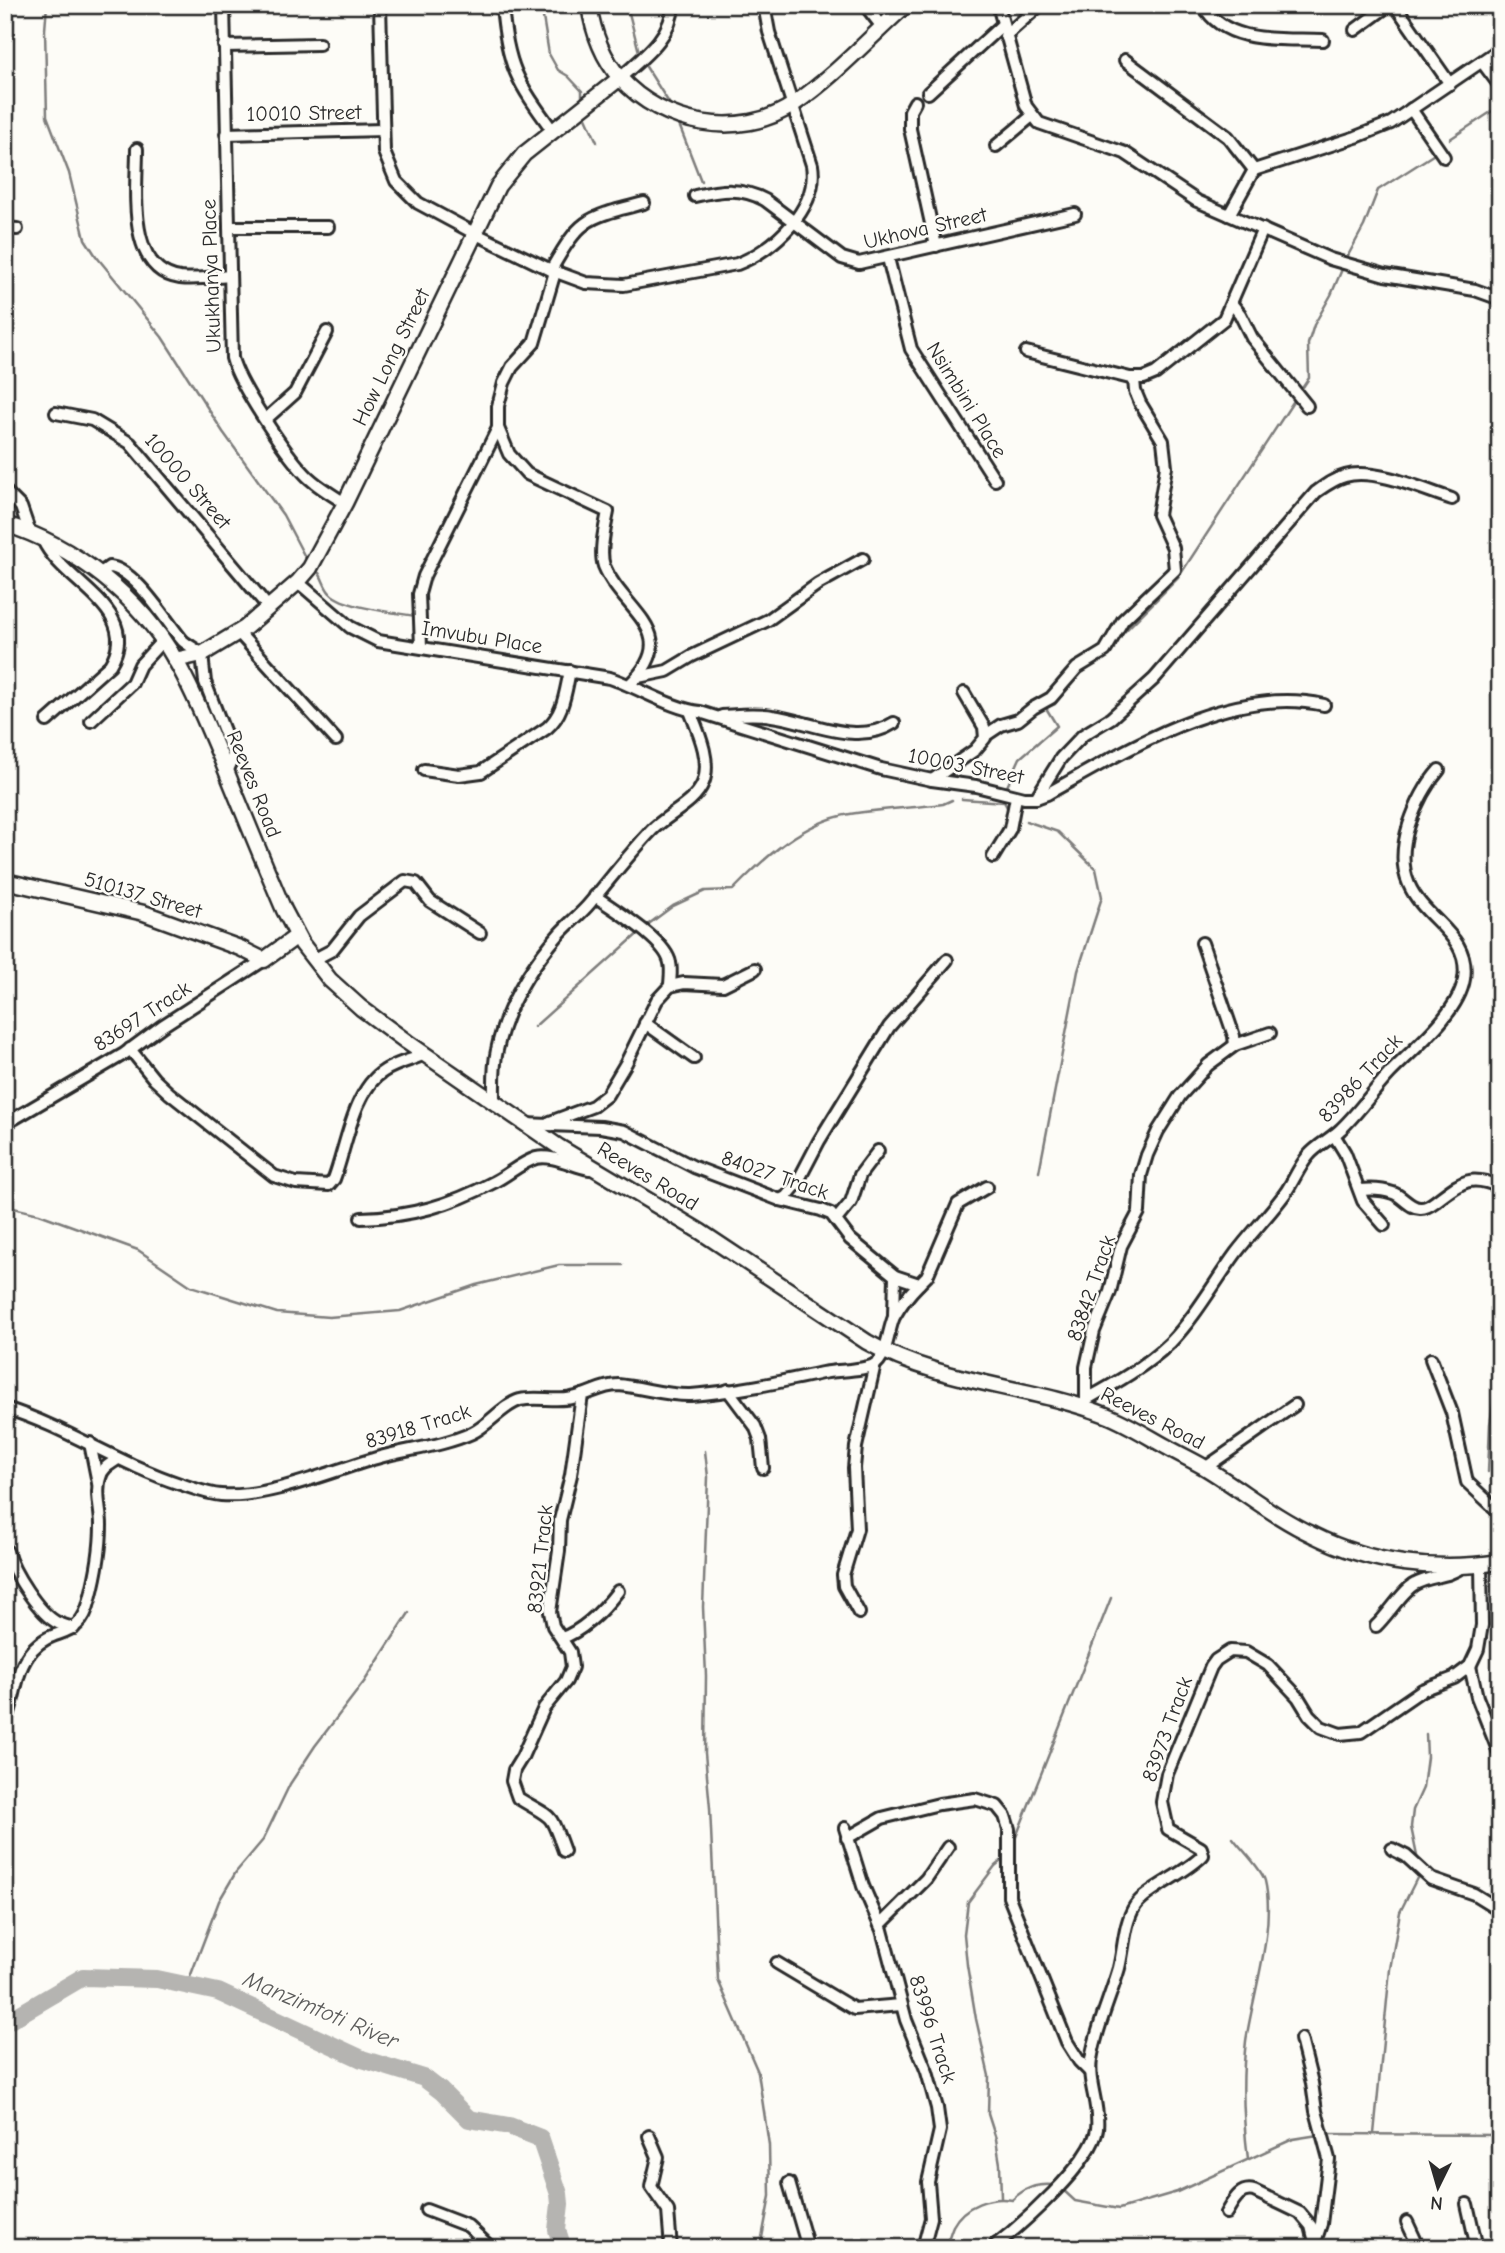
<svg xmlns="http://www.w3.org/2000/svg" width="1505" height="2253" font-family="'Comic Neue',sans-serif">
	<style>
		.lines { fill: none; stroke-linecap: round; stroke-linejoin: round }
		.stream { stroke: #7e7d7b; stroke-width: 2.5 }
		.river { stroke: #b5b4b1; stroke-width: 18 }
		.minor-casing { stroke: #2b2b2b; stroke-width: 16 }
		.tertiary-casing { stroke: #2b2b2b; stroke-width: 19 }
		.minor { stroke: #fdfcf7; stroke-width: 10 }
		.tertiary { stroke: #fdfcf7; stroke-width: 14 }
		.labels { text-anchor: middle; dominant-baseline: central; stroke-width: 5; stroke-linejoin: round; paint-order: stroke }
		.street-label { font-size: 21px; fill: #2b2b2b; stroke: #fdfcf7 }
		.water-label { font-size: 23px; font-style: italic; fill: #5b5b5a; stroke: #fdfcf7 }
	</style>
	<rect width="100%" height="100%" fill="#fdfcf7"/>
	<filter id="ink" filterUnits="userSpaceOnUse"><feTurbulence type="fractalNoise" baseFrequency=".0143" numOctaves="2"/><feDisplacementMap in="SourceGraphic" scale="14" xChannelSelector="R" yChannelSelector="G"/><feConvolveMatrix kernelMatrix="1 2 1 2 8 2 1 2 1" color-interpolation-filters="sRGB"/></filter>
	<g filter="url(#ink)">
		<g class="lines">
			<g class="stream">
				<polyline points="47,5 45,30 47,116 69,173 85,239 96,256 162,337 223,432 283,515 306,559"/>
				<polyline points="541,5 549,54 558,70 568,76 582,91 582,100"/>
				<polyline points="627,5 640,56"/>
				<polyline points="643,62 671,106"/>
				<polyline points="584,113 597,142"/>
				<polyline points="678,122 701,181"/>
				<polyline points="1450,139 1500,106"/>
				<polyline points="1345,261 1364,226 1378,190 1436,153"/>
				<polyline points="1299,393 1309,378 1308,344 1314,325 1331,295 1343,267"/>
				<path d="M319,573c4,6 6,15 11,20 12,14 66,20 86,23"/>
				<polyline points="1119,637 1178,578 1295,399"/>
				<polyline points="1109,653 1115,649 1116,642"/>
				<polyline points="1080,672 1104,658"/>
				<polyline points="1005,791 1020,758 1057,726 1046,708 1055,704 1071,683"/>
				<polyline points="1002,798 1009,811"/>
				<polyline points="962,799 1004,802"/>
				<polyline points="1026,821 1058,832 1096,869 1102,897 1078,971 1039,1172"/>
				<path d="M646,926l27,-20 32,-15 28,-1c32,-33 70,-68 117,-76 31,-5 62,-6 93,-10l9,-4"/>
				<polyline points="534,1027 641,931"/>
				<polyline points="5,1206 39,1214 138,1250 191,1286 277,1313 329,1317 400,1311 476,1285 559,1265 623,1265"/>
				<polyline points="705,1451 708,1477 703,1607 706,1676 705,1753 710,1808 718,1980 758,2072 769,2145 770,2196 760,2248"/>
				<polyline points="1488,1472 1490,1424 1500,1360"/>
				<path d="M1233,1838c8,11 29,31 32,43 11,46 -12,112 -19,160 -5,41 -3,78 2,118"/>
				<polyline points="1014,1842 1111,1598"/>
				<polyline points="1418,1861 1411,1827 1413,1810 1423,1788 1427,1757 1426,1734"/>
				<polyline points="187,1985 219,1901 236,1872 263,1840 290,1784 315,1746 364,1682 409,1613"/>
				<polyline points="1325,2134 1500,2135"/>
				<polyline points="1374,2134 1390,1969 1400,1912 1419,1874"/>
				<polyline points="1062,2189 1075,2201 1119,2209 1177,2192 1293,2139 1318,2135"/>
				<polyline points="1001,2198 1000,2164 996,2139 988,2114 989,2076 976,2019 967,1965 964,1934 968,1902 995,1866 1006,1857"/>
				<polyline points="561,2242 591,2248"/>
				<path d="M945,2248c3,-7 5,-15 8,-22 11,-21 38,-30 59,-26 12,-12 24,-16 40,-15"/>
			</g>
			<polyline class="river" points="5,2023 83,1977 157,1979 218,1992 362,2059 424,2078 441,2091 469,2119 509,2126 540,2138 559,2194 560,2204 557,2230 563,2248"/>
			<g class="minor-casing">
				<g id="minor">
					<path d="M224,5l8,353c7,27 53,95 73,116 11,12 26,20 40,29"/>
					<path d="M380,5l4,147 12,29 22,22 56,30 77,37 35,13 38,2 113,-21c37,-14 82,-56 75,-99l-43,-133 -5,-27"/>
					<path d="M502,5c5,61 15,77 51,126"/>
					<polyline points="865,5 882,27"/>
					<polyline points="998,5 1026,106 1039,123 1125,153 1197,201 1330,259 1385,275 1475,290 1500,299"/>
					<path d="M1203,5c23,41 80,33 120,35"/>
					<polyline points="1395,5 1450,84"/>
					<polyline points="1355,30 1389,5"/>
					<polyline points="1005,36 1040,5"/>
					<polyline points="224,46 319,44"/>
					<polyline points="1125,60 1228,137 1254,170"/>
					<polyline points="1482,62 1500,86"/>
					<path d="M620,78c22,-20 52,-41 53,-73"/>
					<polyline points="928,93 1002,25"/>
					<polyline points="915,102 910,111 910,129 936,246"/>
					<polyline points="1411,109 1444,157"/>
					<polyline points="226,134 383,130"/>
					<polyline points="996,146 1032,116"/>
					<path d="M137,149c0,40 -11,121 43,129 16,2 34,-1 50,-2"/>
					<path d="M695,196c26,-6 46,-9 70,4l77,58 17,5 216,-49"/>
					<polyline points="1229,215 1254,170 1356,137 1391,123 1500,49"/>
					<polyline points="229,227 328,227"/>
					<polyline points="5,228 17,229"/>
					<polyline points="888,258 911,349 995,480"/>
					<path d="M551,270c30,-53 35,-52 93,-67"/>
					<path d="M555,272l-21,71 -22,24 -8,16 -6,23v22l11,26 18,20 81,38c-3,15 -9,40 -4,54 19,46 80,66 26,118"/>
					<polyline points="1232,304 1240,314 1252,338 1307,406"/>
					<polyline points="1026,352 1130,378 1144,378 1156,373 1224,319 1263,229"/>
					<polyline points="56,413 92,420 130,443 269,608"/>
					<polyline points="266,419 295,393 327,332"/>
					<polyline points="5,491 21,507 30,533"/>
					<path d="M43,540c19,43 101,70 67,125l-63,56"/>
					<path d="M99,574l10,-7c26,1 58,56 74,74 6,5 13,8 19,13l3,28 28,72 -1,7 -5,11"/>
					<path d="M298,582l52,45 28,14 232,37c28,9 62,31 90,34l181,57 51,11 44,6 48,12h12l11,-4c80,-44 182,-110 277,-89"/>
					<polyline points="238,632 336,740"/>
					<polyline points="421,647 419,594 424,576 498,428"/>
					<polyline points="638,677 667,671 692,656 768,620 818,584 863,559"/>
					<path d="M722,716c17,-1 33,-3 50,0 39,5 84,31 122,7"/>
					<polyline points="91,721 132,683 140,665 163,640"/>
					<polyline points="986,735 1001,725 1018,720 1033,708 1051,698 1077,668 1105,651 1123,620 1175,570 1173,548 1158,515 1166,467 1163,441 1140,403 1135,391 1134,379"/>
					<path d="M424,770l35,5 22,-3 66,-44c17,-15 18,-35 23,-57"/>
					<polyline points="932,780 975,750 985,738 984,727 964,693"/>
					<path d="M1036,798l25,-40 22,-23 28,-17 43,-39 162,-187c10,-7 18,-13 29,-16 29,-9 79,14 107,23"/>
					<polyline points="993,857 1010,829 1016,797"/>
					<path d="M595,896c19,14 71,44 75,67 2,8 0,16 0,23"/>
					<polyline points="1202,943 1234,1036 1235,1045"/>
					<polyline points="313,960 332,950 359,916 405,881 416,883 430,901 480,933"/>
					<polyline points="645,1023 694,1058"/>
					<path d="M130,1049l24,30 15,14 105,83 22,7 33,2 5,-6c12,-31 19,-89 50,-108 12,-8 28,-11 41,-17"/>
					<path d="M494,1103c0,-18 -1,-36 3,-53 9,-44 34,-84 63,-117 9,-10 21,-19 30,-30 21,-25 40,-50 62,-73 16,-16 43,-27 51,-47 9,-22 -5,-52 -13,-72"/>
					<polyline points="550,1122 593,1106 607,1095 626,1063 657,1000 670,986 684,983 723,985 755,969"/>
					<polyline points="5,1124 124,1054 162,1026 264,960"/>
					<polyline points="1334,1135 1345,1153 1363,1201 1384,1225"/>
					<path d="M1360,1190c10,-1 22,-1 33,3 10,3 17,16 28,15 6,0 11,-4 15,-7 24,-18 33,-28 64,-14"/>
					<polyline points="780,1200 786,1197 796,1185 819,1141 889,1027 947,960"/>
					<path d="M361,1218c49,-1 90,-13 133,-36 14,-7 28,-20 42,-24 16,-4 37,8 53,11"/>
					<polyline points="836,1220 851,1202 860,1175 878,1151"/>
					<polyline points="919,1284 927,1276 958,1204 987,1187"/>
					<polyline points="894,1315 895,1276"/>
					<polyline points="1431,1359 1452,1413 1467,1482 1500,1513"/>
					<polyline points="728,1390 755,1426 760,1439 763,1468"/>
					<path d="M1087,1399c29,-16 59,-33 83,-56 26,-27 44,-60 66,-90 16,-21 35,-40 50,-61 8,-12 13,-25 22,-36 9,-11 23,-17 33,-27 18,-17 32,-38 49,-56 23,-24 69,-60 74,-94 10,-62 -84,-63 -55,-154 7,-21 15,-38 30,-55"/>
					<polyline points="1086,1404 1086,1367 1094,1331 1110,1292 1121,1246 1139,1212 1141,1175 1147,1155 1158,1131 1180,1096 1208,1065 1235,1045 1270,1033"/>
					<path d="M5,1408c61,19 114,56 175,76 13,4 27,10 41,11 47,4 112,-25 159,-38 30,-8 63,-11 92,-24 17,-8 31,-28 48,-33 17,-4 35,2 52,-2 17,-3 29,-13 46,-13 24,2 49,11 73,10 44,-3 88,-13 131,-22 14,-3 40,-2 52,-8 13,-7 14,-35 20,-48 7,-13 15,-23 25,-33l-24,-8 -45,-37 -19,-25 -10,-4 -41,-10 -86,-33 -70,-36 -23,-4 -77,-3"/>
					<polyline points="90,1443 98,1483"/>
					<polyline points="1205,1468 1295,1405"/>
					<path d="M7,1551c5,20 32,63 51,72 5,2 11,4 16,5"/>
					<polyline points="859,1613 844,1586 843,1575 857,1529 854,1468 856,1447 875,1364"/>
					<path d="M1376,1626c12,-11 27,-36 39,-42 16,-9 33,-6 48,-18"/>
					<path d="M562,1638c22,-8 42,-29 56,-47"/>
					<polyline points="1470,1666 1477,1697 1500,1755"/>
					<path d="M5,1723c12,-25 8,-51 28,-74 22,-24 47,-7 57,-50 6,-23 11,-49 11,-74 0,-15 -6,-32 -1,-47 2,-10 10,-14 18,-19"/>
					<polyline points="845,1828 863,1886 882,1930 906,2020 927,2072 937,2108 940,2130 928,2182 931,2218 923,2248"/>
					<polyline points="847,1838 882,1818 939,1804 975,1799 997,1806 1005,1816 1009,1829 1009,1897 1067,2042 1079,2061 1090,2072"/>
					<polyline points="1392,1849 1406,1856 1431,1879 1474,1894 1500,1910"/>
					<path d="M564,1851c-15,-41 -10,-31 -46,-53l-6,-17 2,-11 8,-13 22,-49 22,-27 6,-14 -2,-15 -17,-26 -3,-14 9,-61 1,-31 11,-45 11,-80"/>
					<polyline points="880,1925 926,1879 948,1847"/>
					<polyline points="777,1963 854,2009 901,2005"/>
					<polyline points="1301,2039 1312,2083 1316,2111 1329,2159 1321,2224 1313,2248"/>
					<polyline points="649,2136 658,2157 651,2187 668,2211 671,2248"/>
					<polyline points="789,2183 808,2248"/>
					<polyline points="1467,2204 1477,2248"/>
					<polyline points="426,2210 468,2226 491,2248"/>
					<path d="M1226,2213c7,-11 13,-26 28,-22l46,22 11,13 4,16"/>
					<polyline points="1407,2222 1419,2248"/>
					<path d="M992,2248c27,-21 101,-86 105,-119 3,-24 -10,-46 -6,-69 5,-32 19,-61 28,-92 5,-20 5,-45 16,-62 10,-16 53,-34 68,-51l-2,-7 -33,-19 -6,-27 5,-28 44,-107 5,-7 14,-9 16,1 22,13 30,32 11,18 12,12 19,7 21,-2 61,-42 32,-12 16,-12 8,-17 4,-24 -1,-60"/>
				</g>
			</g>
			<g class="tertiary-casing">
				<g id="tertiary">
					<path d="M589,5c4,27 13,52 31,73 42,47 120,63 174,26 41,-28 75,-66 112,-99"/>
					<path d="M5,524c70,22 135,73 171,137 19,33 32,67 47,102 20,49 40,98 61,147l18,34 28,36 31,28 46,34 152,105 142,85 166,110c73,42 161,43 239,73 21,8 41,21 61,32 12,7 25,13 37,20 37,22 70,50 109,68 58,29 123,37 187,27"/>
					<polyline points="175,660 202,654 245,628 298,582 310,568 345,503 498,186 524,154 620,78"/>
					<polyline points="5,881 144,913 240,948 264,960 297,936"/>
				</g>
			</g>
			<use href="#minor" class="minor"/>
			<use href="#tertiary" class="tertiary"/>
		</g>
	</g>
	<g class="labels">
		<g class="street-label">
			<text transform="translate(304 113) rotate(-1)">10010 Street</text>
			<text transform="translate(925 228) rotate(-13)">Ukhova Street</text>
			<text transform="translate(211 276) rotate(-92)">Ukukhanya Place</text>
			<text transform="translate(391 357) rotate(-64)">How Long Street</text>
			<text transform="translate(967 400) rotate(58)">Nsimbini Place</text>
			<text transform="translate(188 481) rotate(49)">10000 Street</text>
			<text transform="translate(482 637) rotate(9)">Imvubu Place</text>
			<text transform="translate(966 766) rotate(11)">10003 Street</text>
			<text transform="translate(254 784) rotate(68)">Reeves Road</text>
			<text transform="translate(143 895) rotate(16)">510137 Street</text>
			<text transform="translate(142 1016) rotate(-33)">83697 Track</text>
			<text transform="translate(1360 1078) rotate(-47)">83986 Track</text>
			<text transform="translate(775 1175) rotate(19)">84027 Track</text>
			<text transform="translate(648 1176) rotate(31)">Reeves Road</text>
			<text transform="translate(1091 1288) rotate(-71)">83842 Track</text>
			<text transform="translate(1153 1418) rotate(27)">Reeves Road</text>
			<text transform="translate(418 1426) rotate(-17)">83918 Track</text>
			<text transform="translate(540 1559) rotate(-84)">83921 Track</text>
			<text transform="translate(1167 1729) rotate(-70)">83973 Track</text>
			<text transform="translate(933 2029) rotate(72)">83996 Track</text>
		</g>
		<g class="water-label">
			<text transform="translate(321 2010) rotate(23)">Manzimtoti River</text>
		</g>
	</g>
	<rect width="1505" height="2253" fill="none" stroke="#fdfcf7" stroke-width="28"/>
	<rect x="14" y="14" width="1477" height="2225" fill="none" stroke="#2b2b2b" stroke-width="2.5" filter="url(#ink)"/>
	<g transform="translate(1438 2187) rotate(185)" stroke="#fdfcf7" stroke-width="5" paint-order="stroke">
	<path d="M0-5L12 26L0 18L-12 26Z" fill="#2b2b2b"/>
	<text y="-10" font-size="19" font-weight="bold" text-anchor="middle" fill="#2b2b2b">N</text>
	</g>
</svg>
